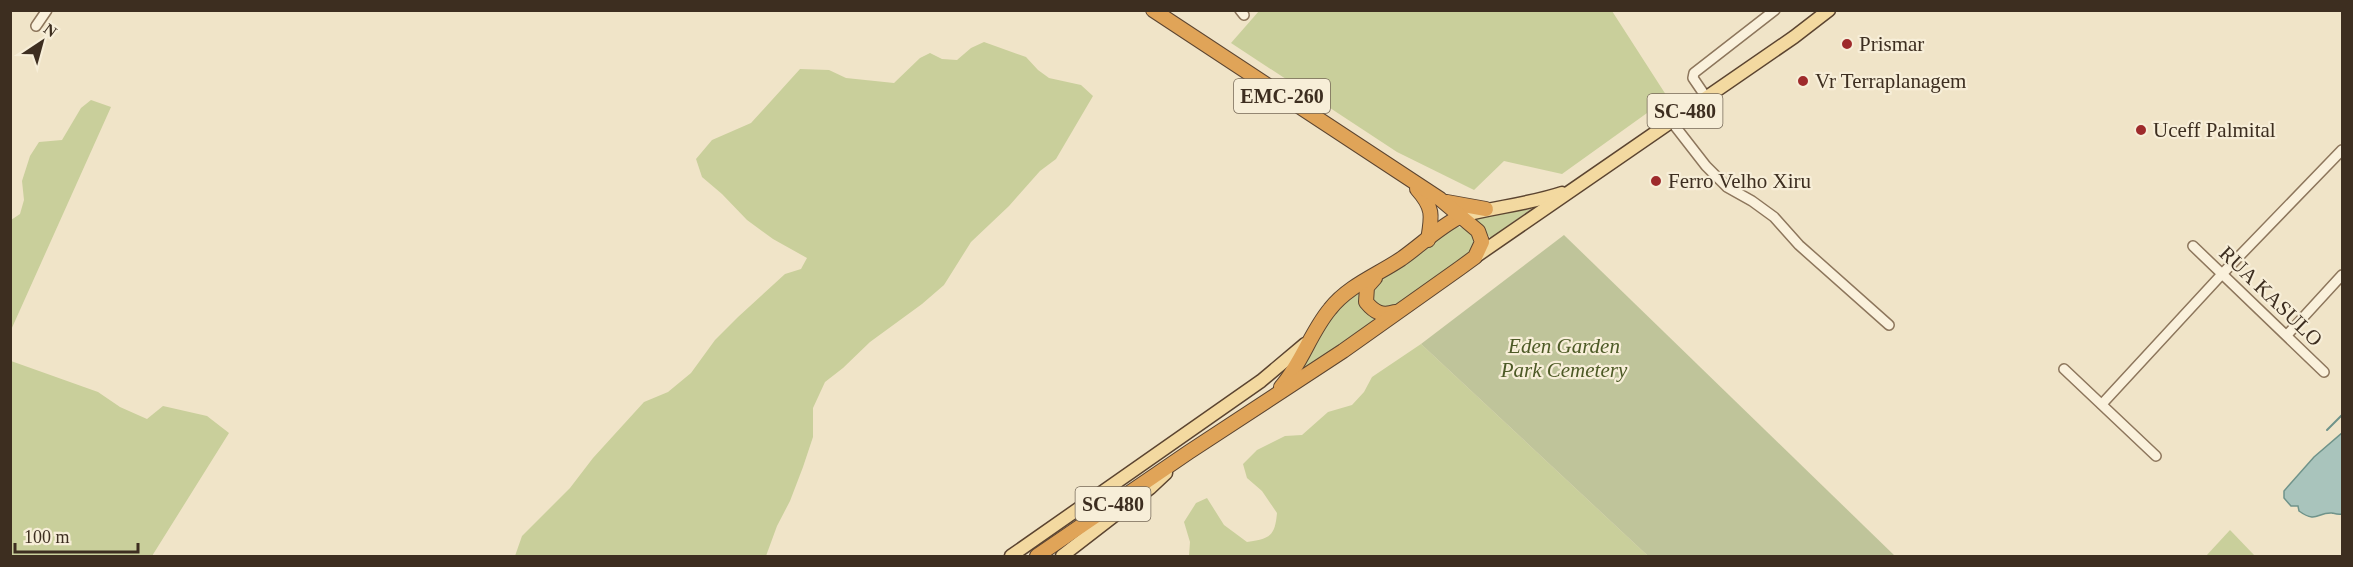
<svg xmlns="http://www.w3.org/2000/svg" width="2353" height="567" font-family="Georgia,serif">
	<style>
		.green { fill: #c9cf9b }
		.cemetery { fill: #bfc49a }
		.water { fill: #a9c4bc; stroke: #6f938a; stroke-width: 1.5 }
		.lines { fill: none; stroke-linecap: round; stroke-linejoin: round }
		.stream { stroke: #6f938a; stroke-width: 2 }
		.minor-casing { stroke: #8d765c; stroke-width: 12 }
		.major-casing { stroke: #5b4430; stroke-width: 15 }
		.highway-casing { stroke: #5b4430; stroke-width: 16 }
		.minor { stroke: #faf1dc; stroke-width: 9 }
		.major { stroke: #f3d9a0; stroke-width: 12 }
		.highway { stroke: #e0a458; stroke-width: 14 }
		.poi-dot { fill: #9e2a2b; stroke: #f7eed8; stroke-width: 2 }
		.labels { text-anchor: middle; dominant-baseline: central; stroke-width: 4.5; stroke-linejoin: round; paint-order: stroke }
		.shield { fill: #f7eed8; stroke: #756857; stroke-width: 1.5 }
		.shield-label { font-size: 20px; font-weight: bold; fill: #3d2e20 }
		.poi-label { font-size: 21px; fill: #3d2e20; stroke: #f7eed8; text-anchor: start }
		.street-label { font-size: 21px; fill: #3d2e20; stroke: #f7eed8 }
		.park-label { font-size: 21px; font-style: italic; fill: #4d5a26; stroke: #f7eed8 }
	</style>
	<rect width="100%" height="100%" fill="#f0e4c8"/>
	<g class="green">
		<polygon points="1259,11 1612,11 1668,98 1562,174 1504,161 1474,190 1397,152 1231,43"/>
		<polygon points="984,42 1026,57 1038,70 1049,78 1081,85 1093,96 1056,159 1040,171 1009,206 971,242 944,285 922,304 870,342 843,368 825,382 813,408 813,437 803,467 790,501 777,526 766,556 515,556 522,536 570,488 593,458 644,402 668,392 691,373 715,340 738,317 785,274 801,269 807,258 773,239 747,220 722,194 702,177 696,159 712,140 751,123 800,69 829,70 846,78 894,83 920,58 930,53 942,59 957,60 971,48"/>
		<polygon points="91,100 111,107 11,330 11,220 20,214 24,200 22,181 30,156 39,142 62,140 81,108"/>
		<polygon points="1531,209 1491,238 1471,219"/>
		<path d="M1454,227c16,-1 23,10 17,25l-80,56 -12,-1 -7,-7v-14l6,-7z"/>
		<polygon points="1358,287 1361,302 1374,320 1301,371 1300,369 1323,325"/>
		<path d="M1421,344l227,212h-459l1,-14 -6,-20 12,-19 11,-5 17,27 23,17c23,-3 28,-6 30,-29l-15,-22 -15,-13 -4,-14 14,-14 28,-14 17,-1 26,-23 24,-7 12,-13 8,-15z"/>
		<polygon points="11,361 98,392 120,407 147,419 163,406 207,416 229,433 152,556 11,556"/>
		<polygon points="2230,530 2255,556 2206,556"/>
	</g>
	<polygon class="cemetery" points="1564,235 1895,556 1648,556 1421,344"/>
	<path class="water" d="M2342,433v81c-3,1 -6,0 -10,-1 -15,-1 -15,11 -33,-2l-1,-5h-7l-7,-8v-7l30,-34z"/>
	<g class="lines">
		<polyline class="stream" points="2327,430 2342,415"/>
		<g class="minor-casing">
			<g id="minor">
				<polyline points="1240,10 1244,15"/>
				<polyline points="36,26 47,10"/>
				<polyline points="1706,97 1693,78 1694,73 1775,10"/>
				<polyline points="1671,121 1706,166 1727,187 1752,201 1774,217 1799,245 1889,325"/>
				<polyline points="2193,246 2324,372"/>
				<polyline points="2287,335 2342,275"/>
				<polyline points="2064,369 2156,456"/>
				<polyline points="2102,404 2223,273 2342,150"/>
			</g>
		</g>
		<g class="major-casing">
			<g id="major">
				<path d="M1461,216c34,-9 68,-12 101,-23"/>
				<polyline points="1475,257 1794,37 1829,10"/>
				<polyline points="1011,556 1261,381 1305,344"/>
				<polyline points="1062,556 1150,488 1166,473"/>
			</g>
		</g>
		<g class="highway-casing">
			<g id="highway">
				<path d="M1417,189c17,19 15,27 11,51"/>
				<polyline points="1447,202 1486,209"/>
				<path d="M1375,278l-8,9 -1,15c9,11 16,14 29,10"/>
				<path d="M1281,387c21,-24 29,-54 49,-78 18,-23 47,-34 71,-50 20,-14 38,-32 60,-43"/>
				<polyline points="1037,556 1189,452 1343,351 1460,268 1475,257 1482,242 1478,231 1440,199 1153,10"/>
			</g>
		</g>
		<use href="#minor" class="minor"/>
		<use href="#major" class="major"/>
		<use href="#highway" class="highway"/>
	</g>
	<g class="poi-dot">
		<circle cx="1847" cy="44" r="6"/>
		<circle cx="1803" cy="81" r="6"/>
		<circle cx="2141" cy="130" r="6"/>
		<circle cx="1656" cy="181" r="6"/>
	</g>
	<g class="labels">
		<g class="shield">
			<rect x="1234" y="79" width="96" height="34" rx="4.5"/>
			<rect x="1647.5" y="94" width="75" height="34" rx="4.5"/>
			<rect x="1075.5" y="487" width="75" height="34" rx="4.5"/>
		</g>
		<g class="shield-label">
			<text x="1282" y="96">EMC-260</text>
			<text x="1685" y="111">SC-480</text>
			<text x="1113" y="504">SC-480</text>
		</g>
		<g class="poi-label">
			<text x="1859" y="44">Prismar</text>
			<text x="1815" y="81">Vr Terraplanagem</text>
			<text x="2153" y="130">Uceff Palmital</text>
			<text x="1668" y="181">Ferro Velho Xiru</text>
		</g>
		<g class="street-label">
			<text transform="translate(2271 296) rotate(44)">RUA KASULO</text>
		</g>
		<g class="park-label">
			<text x="1564" y="346">Eden Garden<tspan x="1564" dy="24">Park Cemetery</tspan></text>
		</g>
	</g>
	<rect width="2353" height="567" fill="none" stroke="#3d2e20" stroke-width="24"/>
	<g transform="translate(42 42) rotate(36)" stroke="#f7eed8" stroke-width="4.5" paint-order="stroke">
	<path d="M0-4.5L10 22L0 15L-10 22Z" fill="#3d2e20"/>
	<text y="-9" font-size="16" font-weight="bold" text-anchor="middle" fill="#3d2e20">N</text>
	</g>
	<path d="M15 543v9h123v-9" fill="none" stroke="#3d2e20" stroke-width="3"/>
	<text x="24" y="543" font-size="18" fill="#3d2e20" stroke="#f7eed8" stroke-width="4.5" paint-order="stroke">100 m</text>
</svg>
